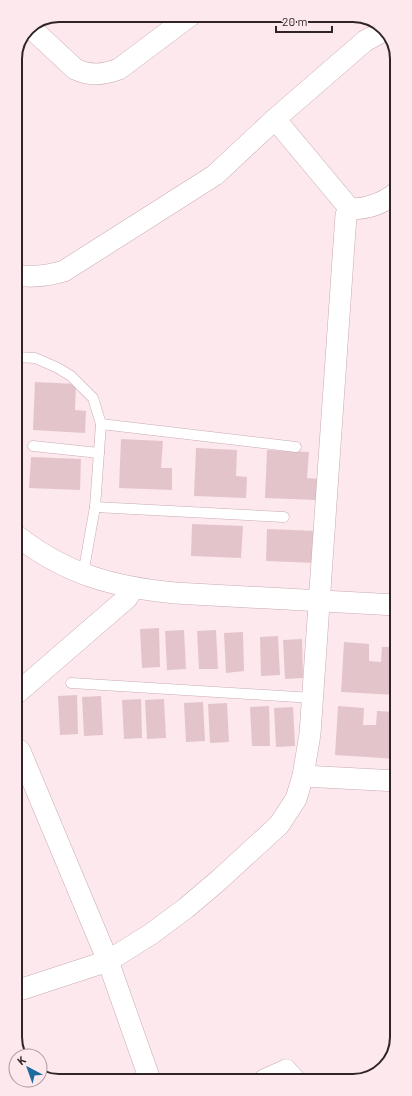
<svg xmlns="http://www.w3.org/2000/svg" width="412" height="1096" font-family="Barlow,sans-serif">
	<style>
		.building { fill: #e4c4cb }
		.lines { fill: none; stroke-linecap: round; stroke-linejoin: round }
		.lane-casing { stroke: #caabb2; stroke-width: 11 }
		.street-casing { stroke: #caabb2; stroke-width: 22 }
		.lane { stroke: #fff; stroke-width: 10 }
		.street { stroke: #fff; stroke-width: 21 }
		.rim { fill: none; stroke: #302427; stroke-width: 2 }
	</style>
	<rect width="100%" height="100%" fill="#fce8ed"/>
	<g class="building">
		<polygon points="35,382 76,384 75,410 86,411 85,433 33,430"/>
		<polygon points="121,439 163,441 161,468 172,468 172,490 119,488"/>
		<polygon points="196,448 237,450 236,476 247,477 246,498 194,496"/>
		<polygon points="267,450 309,452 307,478 319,479 317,500 265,498"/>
		<polygon points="31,457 81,459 80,490 29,488"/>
		<polygon points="192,524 243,526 241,558 191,556"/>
		<polygon points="267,529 318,531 316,563 266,561"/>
		<polygon points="159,628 160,667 142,668 140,629"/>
		<polygon points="184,630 186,669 167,670 165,631"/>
		<polygon points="216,630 218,669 199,669 197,631"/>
		<polygon points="243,632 244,671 226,673 224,633"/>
		<polygon points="278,636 280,675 261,676 260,637"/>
		<polygon points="302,639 303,678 285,679 283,640"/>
		<polygon points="344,642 369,644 369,661 381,662 382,647 396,647 396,695 341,692"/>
		<polygon points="77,695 78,734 60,735 58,696"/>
		<polygon points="101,696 103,735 84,736 82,697"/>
		<polygon points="141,699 142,738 124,739 122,700"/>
		<polygon points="164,699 166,738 147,739 145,700"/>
		<polygon points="203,702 205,741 186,742 184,703"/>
		<polygon points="227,703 229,742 210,743 208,704"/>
		<polygon points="269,706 270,746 252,746 250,707"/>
		<polygon points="338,706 364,708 363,725 376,725 377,711 396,712 397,759 335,755"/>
		<polygon points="293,707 295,746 276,747 274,708"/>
	</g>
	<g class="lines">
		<g class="lane-casing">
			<g id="lane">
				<polyline points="16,357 35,358 58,368 71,376 93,398 101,424"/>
				<polyline points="33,446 99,453"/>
				<polyline points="95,507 101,424 296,447"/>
				<polyline points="83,574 95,507 284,517"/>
				<polyline points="71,683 313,698"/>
			</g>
		</g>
		<g class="street-casing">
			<g id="street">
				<path d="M30,27l45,42c15,7 28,6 44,0l72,-54"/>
				<path d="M350,209c18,0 32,-5 46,-16"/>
				<path d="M15,275c17,3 32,1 49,-4l151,-96 60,-56 90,-78 20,-11"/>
				<path d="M16,535c49,39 97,52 159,58l221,12"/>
				<polyline points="16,694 127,598 133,588"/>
				<polyline points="16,748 20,751 108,961 150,1080"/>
				<polyline points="303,776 397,781"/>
				<polyline points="16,991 108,961 151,934 186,908 219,880 279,825 296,799 303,776 310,734 346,215 350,209 275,119"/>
				<polyline points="264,1080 286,1070 295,1080"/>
			</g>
		</g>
		<use href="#lane" class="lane"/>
		<use href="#street" class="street"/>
	</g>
	<path d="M0 0H412V1096H0ZM59 22H353A37 37 0 0 1 390 59V1037A37 37 0 0 1 353 1074H59A37 37 0 0 1 22 1037V59A37 37 0 0 1 59 22Z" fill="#fce8ed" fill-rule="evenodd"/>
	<path class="rim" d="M59 22H353A37 37 0 0 1 390 59V1037A37 37 0 0 1 353 1074H59A37 37 0 0 1 22 1037V59A37 37 0 0 1 59 22Z"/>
	<g transform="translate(28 1068) rotate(319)"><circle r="19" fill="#fce8ed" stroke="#aa9a9e"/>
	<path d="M0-3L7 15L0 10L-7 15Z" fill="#1e6c9e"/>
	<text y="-6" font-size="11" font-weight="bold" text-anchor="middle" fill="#302427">K</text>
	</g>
	<path d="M276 26v6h56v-6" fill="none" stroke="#302427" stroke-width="2"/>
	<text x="282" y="26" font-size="12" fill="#302427" stroke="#fce8ed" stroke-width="3" paint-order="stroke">20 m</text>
</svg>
